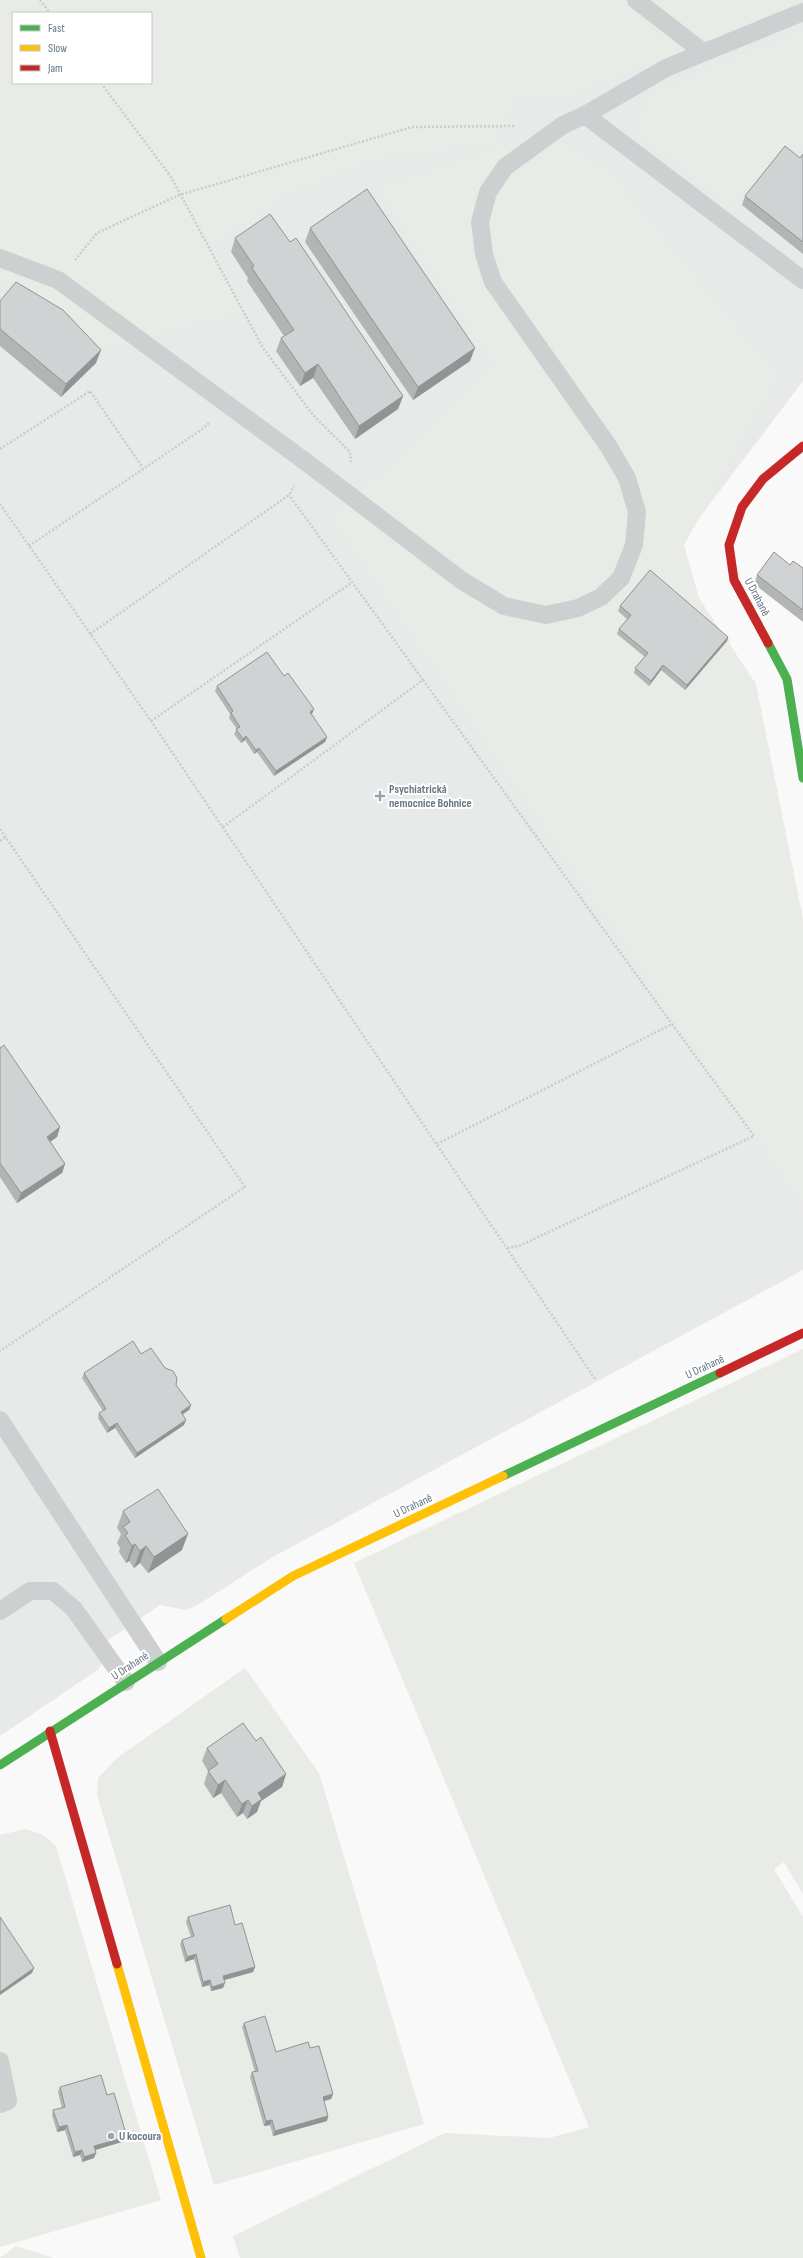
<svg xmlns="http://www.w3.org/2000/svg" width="803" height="2258" font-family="'Sofia Sans Condensed',sans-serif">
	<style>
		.built { fill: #e8e9e9; fill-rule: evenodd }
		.green { fill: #e8ebe6; fill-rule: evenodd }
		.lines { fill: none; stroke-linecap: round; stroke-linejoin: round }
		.path { stroke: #cbcccd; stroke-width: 2.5; stroke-dasharray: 2 2; stroke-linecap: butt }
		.lane { stroke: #cecfd0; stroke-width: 18 }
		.fast { stroke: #4caf50; stroke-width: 9 }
		.slow { stroke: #ffc107; stroke-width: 9 }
		.jam { stroke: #c62828; stroke-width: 9 }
		.wall { fill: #b3b5b5 }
		.shaded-wall { fill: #929394 }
		.building { fill: #d0d2d3; stroke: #929394 }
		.poi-dot { fill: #99a4ac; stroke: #fff; stroke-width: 1.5 }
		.labels { text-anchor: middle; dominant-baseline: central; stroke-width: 4; stroke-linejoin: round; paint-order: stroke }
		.street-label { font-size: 12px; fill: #657683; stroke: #fff }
		.poi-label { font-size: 12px; font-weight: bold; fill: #657683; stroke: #fff; text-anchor: start }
	</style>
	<rect width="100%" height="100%" fill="#f9f9f9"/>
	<path class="built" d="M0,0h803v381l-107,141 -43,52 77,66 -13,20 86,324v286l-530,287 -77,49 -11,4 -25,-5 -53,36 -1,13 -7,15 -99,67zM13,13h138v70h-138z"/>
	<g class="green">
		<path d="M0,0h803v2l-232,94 -52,1 -24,48 -107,11 -100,38 -76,50 33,68 -138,35 -107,-68zM13,13h138v70h-138z"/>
		<path d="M803,29v119l-10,-8 -64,66 -91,-73c2,-22 6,-31 23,-45z"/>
		<path d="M540,132l67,36 171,208 -94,169 15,53 57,86 47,235v287l-471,-687 162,-153 -117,-178zM629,620l32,50 -12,16 -3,-28z"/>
		<polygon points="803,1349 803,1894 784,1862 774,1869 803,1917 803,2258 240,2258 233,2236 445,2133 549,2138 589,2127 354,1563"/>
		<polygon points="245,1668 319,1773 424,2124 214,2185 97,1795 98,1778 117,1758"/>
		<polygon points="26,1829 43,1835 56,1846 161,2200 0,2247 0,1835"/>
		<polygon points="16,2246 54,2258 0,2258"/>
	</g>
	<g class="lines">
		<g class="path">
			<polyline points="40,0 50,13"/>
			<polyline points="101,83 171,177 263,348 313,415 350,452 351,462"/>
			<polyline points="75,260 97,233 179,195 412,127 515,126"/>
			<polyline points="0,449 90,391 143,468"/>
			<polyline points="0,504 151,721 595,1379"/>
			<polyline points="29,546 201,430 209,423"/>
			<polyline points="90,634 289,495 294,486"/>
			<polyline points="423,680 672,1024"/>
			<polyline points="151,721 351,583"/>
			<polyline points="223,827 423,680 289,495"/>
			<polyline points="0,829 245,1187 0,1351"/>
			<polyline points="0,841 6,837"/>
			<polyline points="437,1144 672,1024 754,1136 519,1246 506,1248"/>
		</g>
		<g class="lane">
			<polyline points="636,0 703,52"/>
			<polyline points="585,115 803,280"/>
			<polyline points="0,258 58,280 306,462 461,580 504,606 546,615 578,608 601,597 621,578 634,545 637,512 627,478 609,447 493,282 484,254 480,222 488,192 505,167 563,125 585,115 666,68 803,12"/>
			<polyline points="0,1420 158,1662"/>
			<polyline points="0,1611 30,1591 53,1591 74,1609 126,1682"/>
			<polyline points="0,2061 8,2101 0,2104"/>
		</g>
		<g class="fast">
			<polyline points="768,643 787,679 803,778"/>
			<polyline points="503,1476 720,1373"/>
			<polyline points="0,1765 226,1619"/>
		</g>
		<g class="slow">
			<polyline points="226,1619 293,1576 503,1476"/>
			<polyline points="117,1964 201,2258"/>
		</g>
		<g class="jam">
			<polyline points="768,643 734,580 729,545 742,507 763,479 803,446"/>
			<polyline points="720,1373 803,1333"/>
			<polyline points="50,1731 117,1964"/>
		</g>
	</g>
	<g class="wall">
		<polygon points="803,154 803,254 742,205 745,196 800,158"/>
		<polygon points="310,228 470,361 413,400 305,242"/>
		<polygon points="235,238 290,242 403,396 398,409 355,439 313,378 300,386 276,351 281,338 284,336 247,281 248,278 231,252"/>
		<polygon points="0,301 96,363 61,397 0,346"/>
		<polygon points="790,565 803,568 803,622 754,584 757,575"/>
		<polygon points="620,606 728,637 727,641 685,690 661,670 649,686 634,673 635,668 645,657 617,634 619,629 627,619 618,611"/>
		<polygon points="284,676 312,714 311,715 327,737 325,742 274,776 257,752 254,754 245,740 241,743 234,734 237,729 229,718 230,714 215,691 217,686"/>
		<polygon points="0,1048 60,1127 57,1137 50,1142 65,1164 62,1173 17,1203 0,1177"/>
		<polygon points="141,1354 176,1385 191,1405 189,1410 182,1414 186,1420 184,1425 135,1458 115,1428 107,1433 98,1418 99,1413 103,1411 82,1378 84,1373"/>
		<polygon points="123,1511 182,1550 148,1573 140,1563 134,1568 129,1561 126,1563 119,1552 120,1548 117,1543 121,1534 117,1528"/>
		<polygon points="256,1741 286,1774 282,1787 261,1801 257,1812 247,1819 243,1813 237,1817 221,1793 213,1798 204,1784 208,1771 202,1761 207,1748"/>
		<polygon points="188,1917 235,1925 255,1967 253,1972 224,1980 223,1988 211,1991 209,1985 202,1987 194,1959 185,1962 180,1944 182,1940 191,1937 186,1922"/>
		<polygon points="244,2023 276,2052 310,2048 333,2094 331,2099 324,2101 328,2116 327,2121 273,2136 270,2125 264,2126 250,2077 252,2072 255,2072 242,2027"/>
		<polygon points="60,2087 107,2095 125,2141 95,2150 96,2153 94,2158 82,2162 80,2155 73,2157 65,2130 57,2132 52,2115 53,2110 62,2108 58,2092"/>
	</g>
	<g class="shaded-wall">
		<polygon points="475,348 470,361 413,400 418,387"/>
		<polygon points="101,350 96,363 61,397 66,384"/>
		<polygon points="318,364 313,378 300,386 305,373"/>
		<polygon points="403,396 398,409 355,439 359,426"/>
		<polygon points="728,637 727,641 685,690 687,685"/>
		<polygon points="663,665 661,670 649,686 651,681"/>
		<polygon points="314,709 312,714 308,717 310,712"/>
		<polygon points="246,736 245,740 241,743 243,739"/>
		<polygon points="327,737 325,742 274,776 276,771"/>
		<polygon points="259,748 257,752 254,754 256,750"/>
		<polygon points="60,1127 57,1137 43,1147 47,1137"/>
		<polygon points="65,1164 62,1173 17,1203 21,1193"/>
		<polygon points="191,1405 189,1410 179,1417 181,1412"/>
		<polygon points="186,1420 184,1425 135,1458 137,1453"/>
		<polygon points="117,1423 115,1428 107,1433 109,1428"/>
		<polygon points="188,1534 182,1550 148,1573 154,1557"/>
		<polygon points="135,1544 129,1561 126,1563 132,1546"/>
		<polygon points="146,1546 140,1563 134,1568 140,1551"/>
		<polygon points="286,1774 282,1787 261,1801 257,1812 247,1819 252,1806 258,1793"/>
		<polygon points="225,1780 221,1793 213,1798 218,1785"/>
		<polygon points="248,1800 243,1813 237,1817 242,1804"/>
		<polygon points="196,1954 194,1959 185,1962 187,1957"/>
		<polygon points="255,1967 253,1972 221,1981 223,1976"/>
		<polygon points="34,1968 32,1973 0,1995 0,1992"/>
		<polygon points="210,1980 209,1985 202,1987 203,1982"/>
		<polygon points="225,1983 223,1988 211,1991 212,1987"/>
		<polygon points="333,2094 331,2099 321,2102 323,2097"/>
		<polygon points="328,2116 327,2121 273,2136 275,2131"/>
		<polygon points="272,2120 270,2125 264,2126 266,2121"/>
		<polygon points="67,2125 65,2130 57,2132 59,2127"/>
		<polygon points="127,2137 125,2141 92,2151 94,2146"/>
		<polygon points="82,2150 80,2155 73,2157 75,2152"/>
		<polygon points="96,2153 94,2158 82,2162 84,2157"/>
	</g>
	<g class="building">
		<polygon points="785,146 800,158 803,154 803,242 745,196"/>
		<polygon points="367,189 475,348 418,387 310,228"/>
		<polygon points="270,214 290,242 296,238 403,396 359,426 318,364 305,373 281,338 294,330 252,268 254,266 235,238"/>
		<polygon points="16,282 63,310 101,350 66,384 0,329 0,301"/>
		<polygon points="774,552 790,565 793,561 803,568 803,610 757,575"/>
		<polygon points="650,570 728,637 687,685 663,665 651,681 635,668 648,653 619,629 631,615 620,606"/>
		<polygon points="267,652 284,676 288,673 314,709 310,712 327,737 276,771 259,748 256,750 246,736 243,739 236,729 240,727 231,713 233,711 217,686"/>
		<polygon points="4,1045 60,1127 47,1137 65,1164 21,1193 0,1163 0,1048"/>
		<polygon points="133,1341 141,1354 151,1348 165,1368 173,1371 177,1378 176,1385 191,1405 181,1412 186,1420 137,1453 117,1423 109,1428 99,1413 106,1409 84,1373"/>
		<polygon points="158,1489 188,1534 154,1557 146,1546 140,1551 135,1544 132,1546 125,1535 128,1533 123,1527 130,1522 123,1511"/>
		<polygon points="243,1723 256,1741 261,1737 286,1774 258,1793 262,1799 252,1806 248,1800 242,1804 225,1780 218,1785 208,1771 218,1764 207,1748"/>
		<polygon points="230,1905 235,1925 242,1923 255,1967 223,1976 225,1983 212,1987 210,1980 203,1982 196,1954 187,1957 182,1940 194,1936 188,1917"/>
		<polygon points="0,1917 34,1968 0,1992"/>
		<polygon points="265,2016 276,2052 308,2042 310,2048 319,2046 333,2094 323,2097 328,2116 275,2131 272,2120 266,2121 252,2072 258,2071 244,2023"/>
		<polygon points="101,2075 107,2095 114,2093 127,2137 94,2146 96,2153 84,2157 82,2150 75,2152 67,2125 59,2127 53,2110 65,2107 60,2087"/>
	</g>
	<g class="poi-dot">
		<path d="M378 790h4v4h4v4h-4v4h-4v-4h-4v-4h4z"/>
		<circle cx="111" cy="2136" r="4"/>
	</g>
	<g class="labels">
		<g class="street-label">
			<text transform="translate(757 597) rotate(62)">U Drahaně</text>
			<text transform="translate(705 1367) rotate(-25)">U Drahaně</text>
			<text transform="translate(413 1506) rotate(-25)">U Drahaně</text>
			<text transform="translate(130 1666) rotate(-33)">U Drahaně</text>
		</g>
		<g class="poi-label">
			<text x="389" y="789">Psychiatrická<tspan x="389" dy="14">nemocnice Bohnice</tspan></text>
			<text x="119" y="2136">U kocoura</text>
		</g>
	</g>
	<rect x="12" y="12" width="140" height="72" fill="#ffffff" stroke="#c1c8cd"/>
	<rect x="20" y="25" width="20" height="6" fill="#4caf50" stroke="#c1c8cd"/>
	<text x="48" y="32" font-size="12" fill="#657683">Fast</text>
	<rect x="20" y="45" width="20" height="6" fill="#ffc107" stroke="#c1c8cd"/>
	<text x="48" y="52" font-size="12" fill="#657683">Slow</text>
	<rect x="20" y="65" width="20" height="6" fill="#c62828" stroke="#c1c8cd"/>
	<text x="48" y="72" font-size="12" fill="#657683">Jam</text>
</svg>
